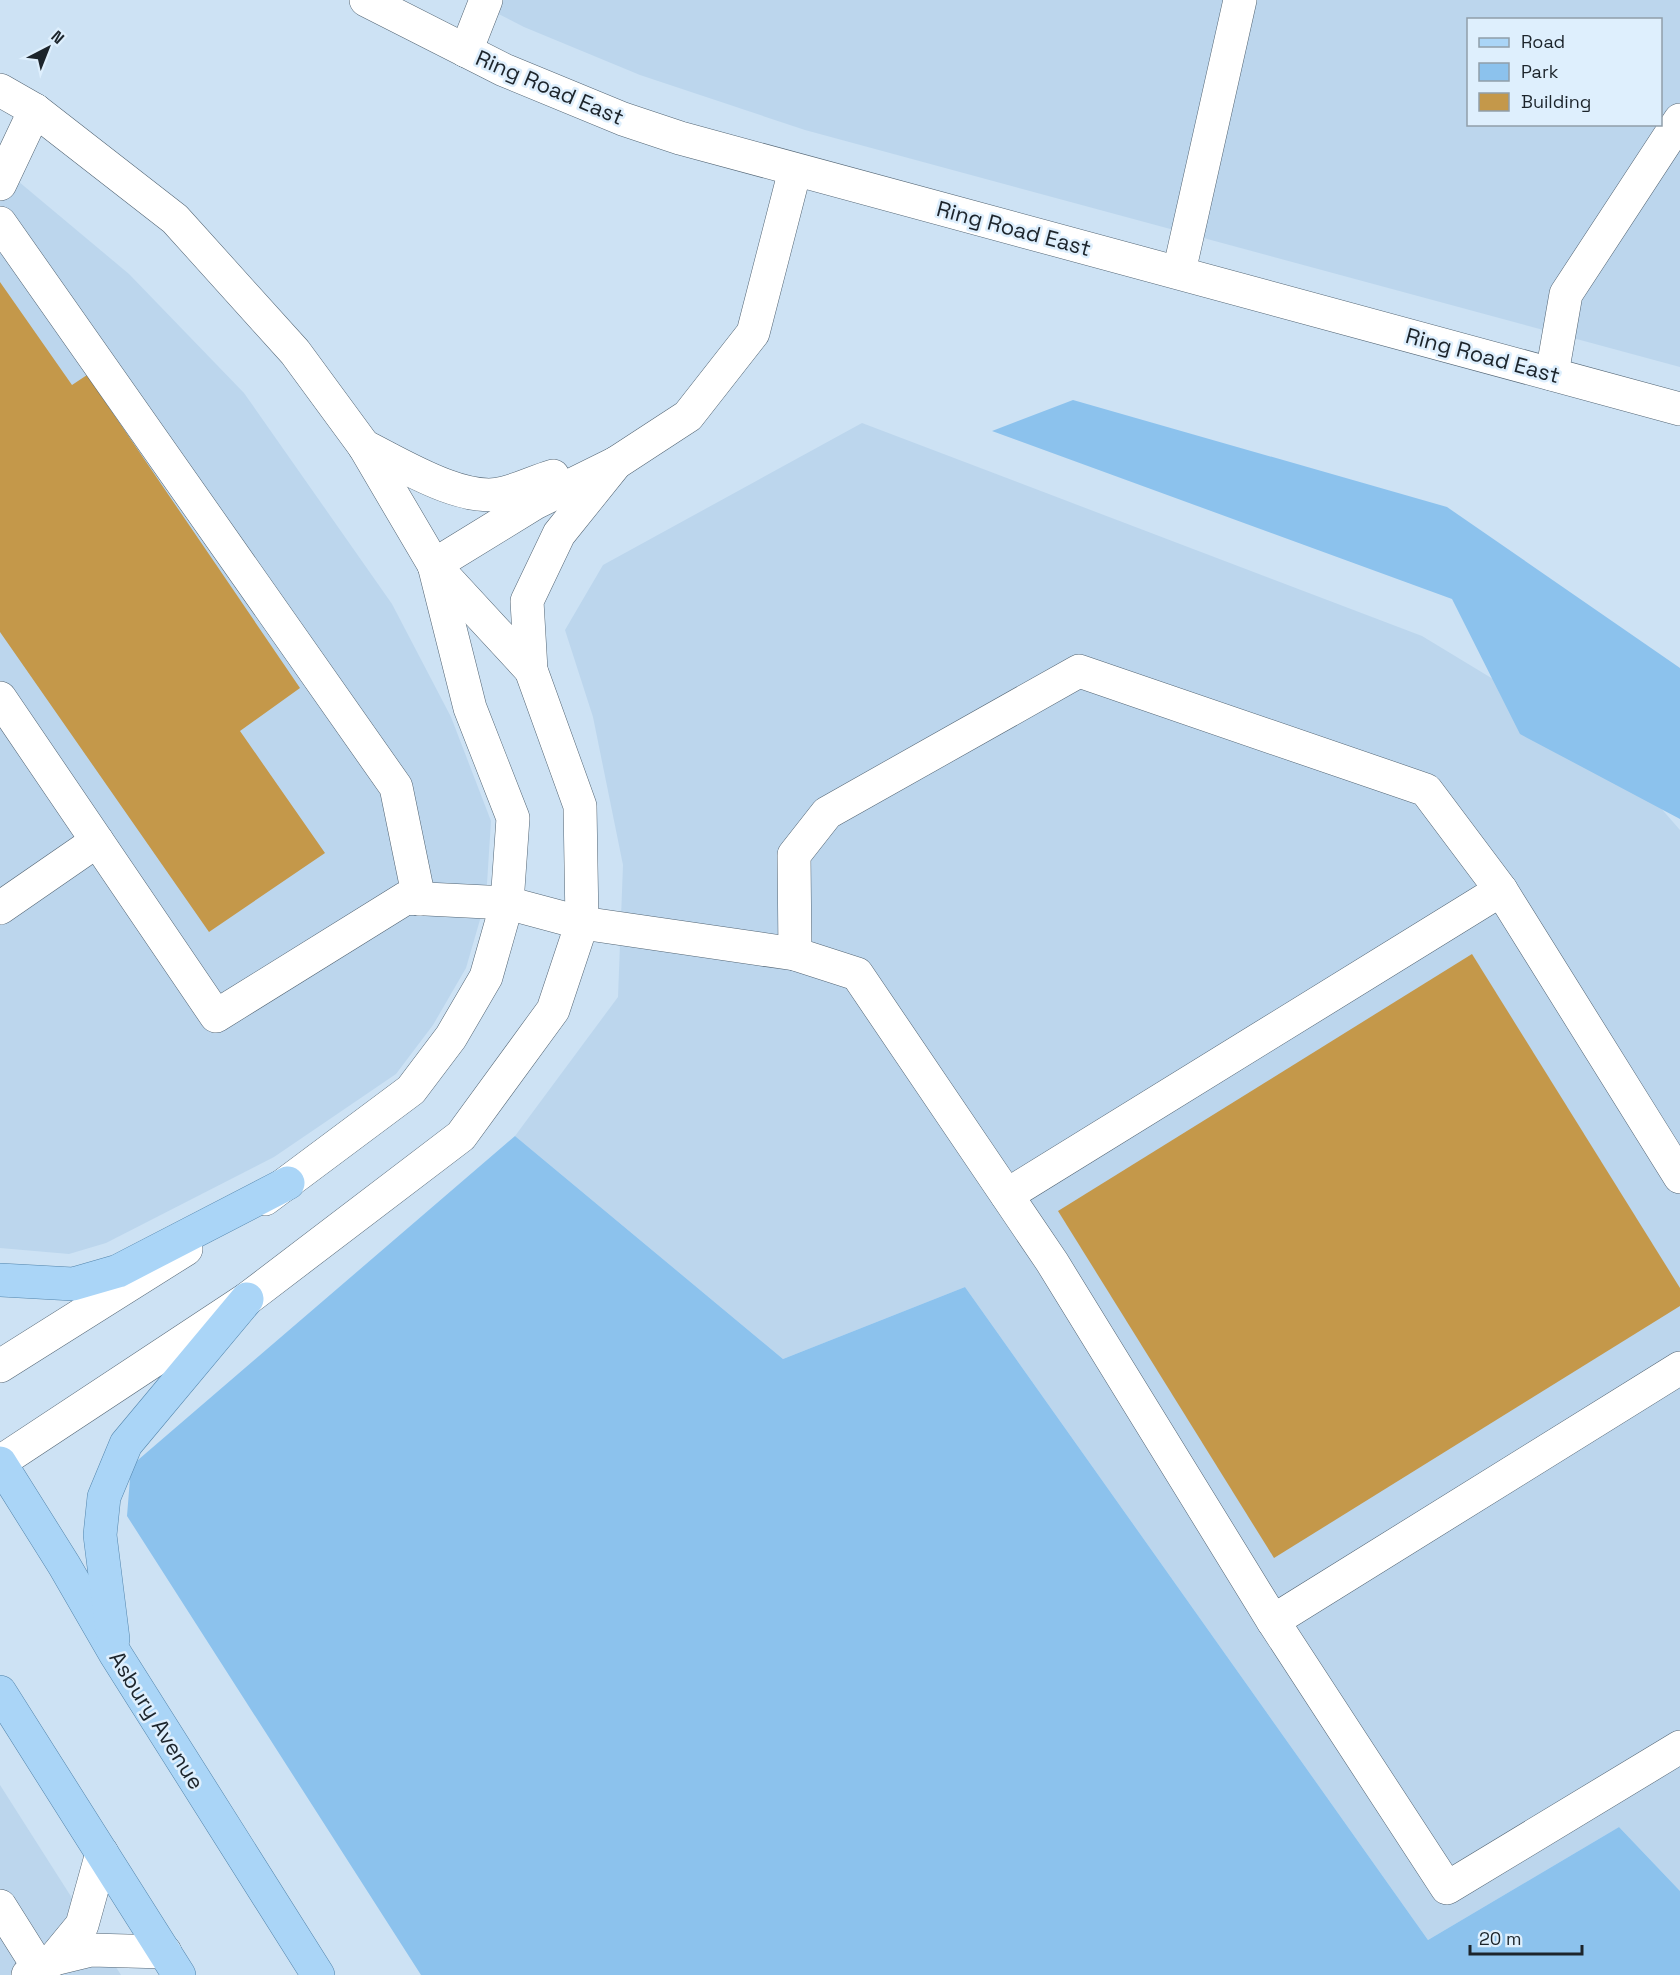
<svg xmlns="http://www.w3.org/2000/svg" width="1680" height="1975" font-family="'Space Grotesk',sans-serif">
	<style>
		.built { fill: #bcd6ed; fill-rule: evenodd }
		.green { fill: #8cc2ed }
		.building { fill: #c4984a }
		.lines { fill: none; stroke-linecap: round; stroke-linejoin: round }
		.minor-casing { stroke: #536574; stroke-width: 34 }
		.major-casing { stroke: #5385ac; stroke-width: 34 }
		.minor { stroke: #fff; stroke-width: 33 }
		.major { stroke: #aad5f7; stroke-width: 33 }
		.labels { text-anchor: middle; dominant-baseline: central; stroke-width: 5; stroke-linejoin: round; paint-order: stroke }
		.street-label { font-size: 22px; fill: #1c242b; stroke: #deeffd }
	</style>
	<rect width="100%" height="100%" fill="#cde2f4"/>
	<g class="built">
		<path d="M471,0h1209v367l-875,-237 -165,-55 -116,-48zM1468,20h192v104h-192z"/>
		<polygon points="0,166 129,274 244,393 392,604 451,717 491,821 486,899 466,968 433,1025 396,1074 274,1157 106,1243 69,1254 0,1248"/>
		<polygon points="862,423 1422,636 1610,750 1680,830 1680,1891 1619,1827 1428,1940 965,1287 783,1359 515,1136 618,997 623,865 593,717 565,630 603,565"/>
		<polygon points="0,1785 121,1975 0,1975"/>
	</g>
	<g class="green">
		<polygon points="1073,400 1447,507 1680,668 1680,819 1520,734 1452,599 992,431"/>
		<polygon points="515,1136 783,1359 965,1287 1428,1940 1619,1827 1680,1891 1680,1975 421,1975 127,1516 131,1466"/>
	</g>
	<g class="building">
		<polygon points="0,282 72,385 87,375 300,688 240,731 325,853 209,932 0,632"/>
		<polygon points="1472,954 1680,1288 1680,1306 1274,1558 1058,1211"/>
	</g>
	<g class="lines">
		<g class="minor-casing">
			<g id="minor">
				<polyline points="366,0 504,70 623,119 680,138 1680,409"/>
				<polyline points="466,51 486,0"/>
				<polyline points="0,90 35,110 175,219 295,352 364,446 434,565 531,670"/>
				<polyline points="0,184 35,110"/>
				<polyline points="0,223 396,787 419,899"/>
				<polyline points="1179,272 1240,0"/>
				<polyline points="1552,374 1566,294 1680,120"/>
				<path d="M364,446c36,18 100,58 140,47 16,-4 32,-12 49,-17"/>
				<polyline points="434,565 535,503 616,463 688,416 753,333 795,170"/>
				<polyline points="0,698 216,1016 406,898 507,903 582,923 795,954 857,974 1052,1262 1273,1621 1680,1368"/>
				<polyline points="0,908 97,841"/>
				<polyline points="795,954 794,855 827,813 1079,671 1426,790 1501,890"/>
				<polyline points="1007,1195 1501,890 1680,1177"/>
				<polyline points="265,1199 411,1090 451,1037 486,977 507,903 513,818 470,708 434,565"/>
				<polyline points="0,1366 186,1249"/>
				<polyline points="0,1462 247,1299 461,1136 553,1010 582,923 580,806 531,670 527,601 559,534 616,463"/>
				<polyline points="1273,1621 1447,1888 1680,1747"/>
				<polyline points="0,1906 39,1968"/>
				<polyline points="54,1959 91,1950 165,1952"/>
				<polyline points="28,1975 54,1959 82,1925 102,1853"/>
			</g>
		</g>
		<g class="major-casing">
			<g id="major">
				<polyline points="0,1280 73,1284 118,1271 288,1183"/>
				<polyline points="0,1463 64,1565 116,1655 318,1975"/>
				<polyline points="113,1639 100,1535 104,1497 126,1444 247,1299"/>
				<polyline points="0,1692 179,1975"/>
			</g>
		</g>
		<use href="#minor" class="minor"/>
		<use href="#major" class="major"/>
	</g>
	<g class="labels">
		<g class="street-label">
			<text transform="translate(550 87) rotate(23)">Ring Road East</text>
			<text transform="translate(1014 228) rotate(15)">Ring Road East</text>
			<text transform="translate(1483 355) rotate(15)">Ring Road East</text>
			<text transform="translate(157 1720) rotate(58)">Asbury Avenue</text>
		</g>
	</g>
	<rect x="1467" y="18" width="195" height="108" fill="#deeffd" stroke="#909ea9" stroke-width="1.5"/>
	<rect x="1479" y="38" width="30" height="9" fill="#aad5f7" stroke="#909ea9" stroke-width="1.5"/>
	<text x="1521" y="48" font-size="18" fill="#1c242b">Road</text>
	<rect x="1479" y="63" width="30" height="18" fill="#8cc2ed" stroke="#909ea9" stroke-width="1.5"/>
	<text x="1521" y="78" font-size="18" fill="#1c242b">Park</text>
	<rect x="1479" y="93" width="30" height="18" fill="#c4984a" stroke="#909ea9" stroke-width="1.5"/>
	<text x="1521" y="108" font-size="18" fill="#1c242b">Building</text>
	<g transform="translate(48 48) rotate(42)" stroke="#deeffd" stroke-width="4.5" paint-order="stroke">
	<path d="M0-4.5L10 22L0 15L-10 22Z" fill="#1c242b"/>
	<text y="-9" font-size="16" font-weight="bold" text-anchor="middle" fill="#1c242b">N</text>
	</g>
	<path d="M1470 1945v9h112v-9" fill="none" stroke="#1c242b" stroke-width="3"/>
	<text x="1479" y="1945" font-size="18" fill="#1c242b" stroke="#deeffd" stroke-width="4.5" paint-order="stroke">20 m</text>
</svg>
